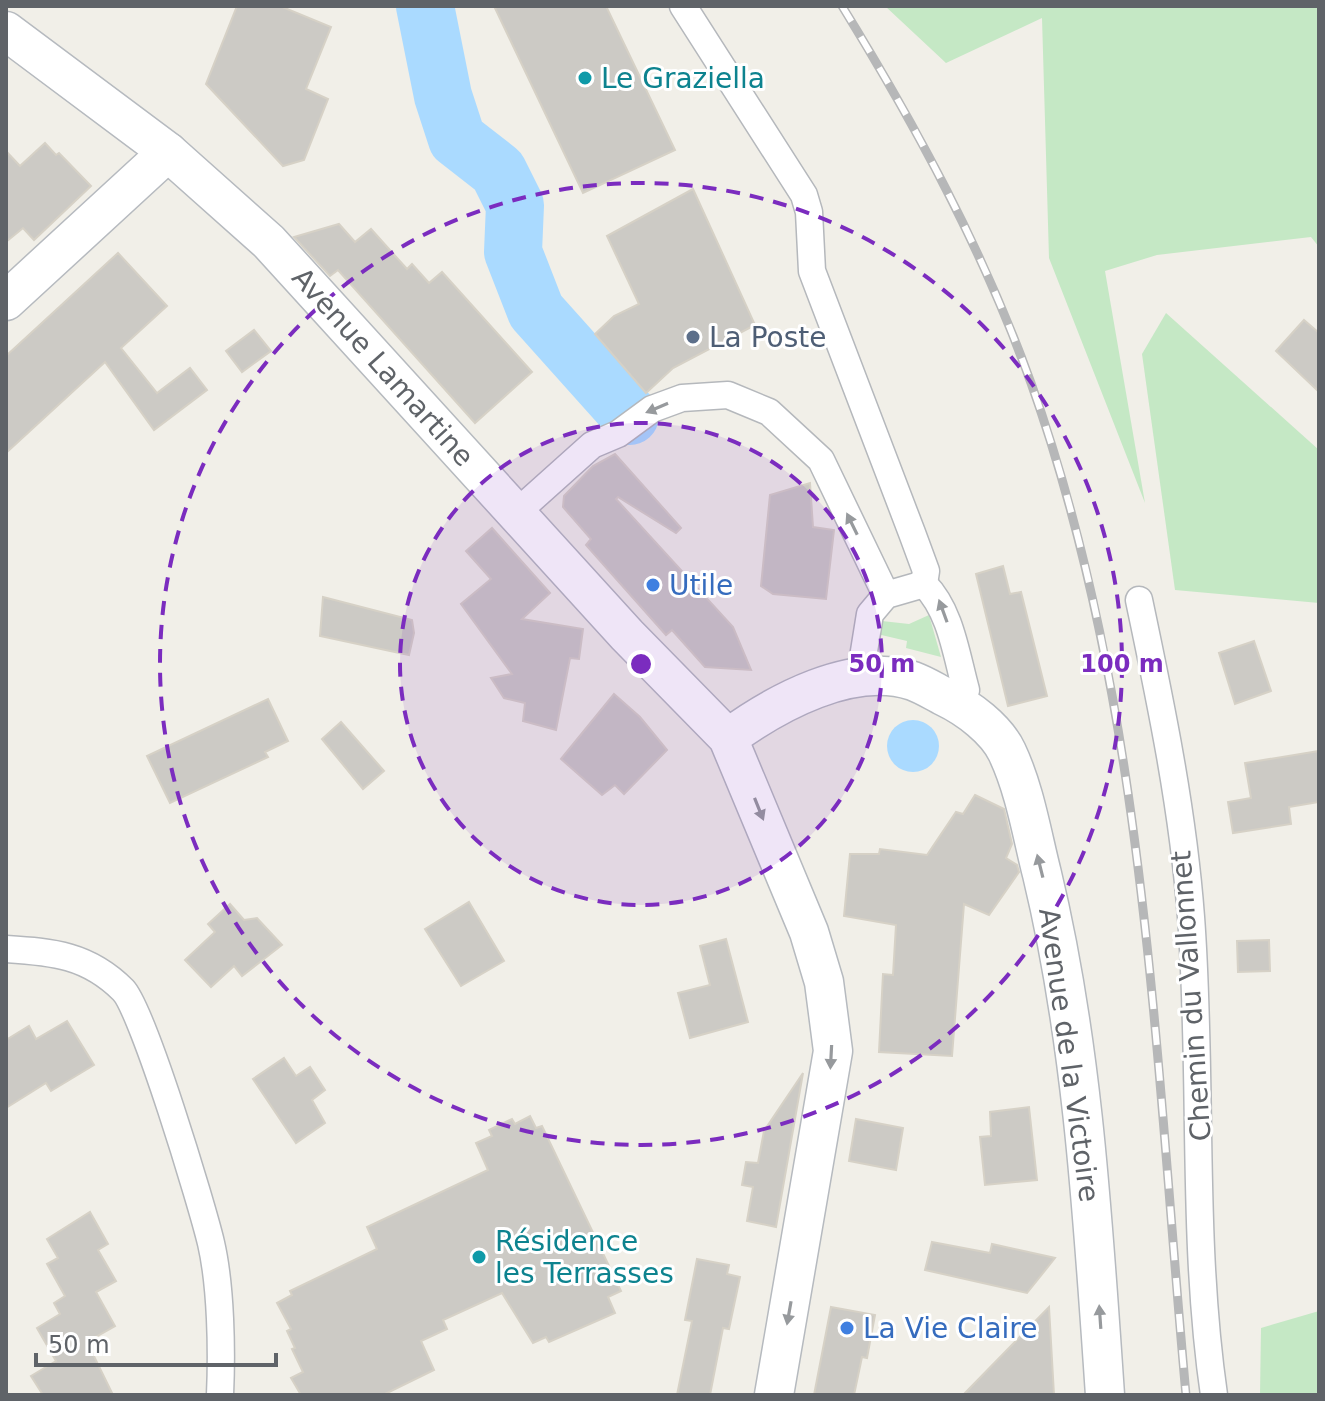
<svg xmlns="http://www.w3.org/2000/svg" width="1325" height="1401" font-family="'DejaVu Sans',sans-serif">
	<style>
		.green { fill: #c5e8c5 }
		.water { fill: #aadaff }
		.lines { fill: none; stroke-linecap: round; stroke-linejoin: round }
		.river { stroke: #aadaff; stroke-width: 58 }
		.building { fill: #cccac5; stroke: #d6d1c6; stroke-width: 2 }
		.street-casing { stroke: #b5b8bc; stroke-width: 29 }
		.secondary-casing { stroke: #b6babf; stroke-width: 41 }
		.street { stroke: #fff; stroke-width: 26 }
		.secondary { stroke: #fff; stroke-width: 38 }
		.rail-casing { stroke: #b6b7b8; stroke-width: 9 }
		.rail { stroke: #fff; stroke-width: 6; stroke-dasharray: 18; stroke-linecap: butt }
		.oneway { fill: #979a9d }
		.ring { fill: none; stroke: #7b2cbf; stroke-width: 4; stroke-dasharray: 14 10 }
		.culture-dot { fill: #0f9aa8; stroke: #fff; stroke-width: 3 }
		.service-dot { fill: #5c6f8a; stroke: #fff; stroke-width: 3 }
		.shop-dot { fill: #3f7fe0; stroke: #fff; stroke-width: 3 }
		.labels { text-anchor: middle; dominant-baseline: central; stroke-width: 6; stroke-linejoin: round; paint-order: stroke }
		.culture-label { font-size: 28px; fill: #0d838f; stroke: #fff; text-anchor: start }
		.service-label { font-size: 28px; fill: #4e5e75; stroke: #fff; text-anchor: start }
		.street-label { font-size: 28px; fill: #5f6368; stroke: #fff }
		.shop-label { font-size: 28px; fill: #366cbe; stroke: #fff; text-anchor: start }
		.centre { fill: #7b2cbf; stroke: #fff; stroke-width: 4 }
		.ring-label { font-size: 24px; text-anchor: middle; font-weight: bold; fill: #7b2cbf; stroke: #fff; stroke-width: 6; stroke-linejoin: round; paint-order: stroke }
	</style>
	<rect width="100%" height="100%" fill="#f1efe8"/>
	<g class="green">
		<polygon points="885,6 1319,6 1319,247 1311,237 1157,255 1105,271 1145,503 1049,258 1042,18 946,63"/>
		<polygon points="1166,313 1319,450 1319,603 1175,590 1142,354"/>
		<polygon points="929,615 941,657 906,648 907,641 877,634 882,621 909,624"/>
		<polygon points="1319,1311 1319,1395 1260,1395 1261,1328"/>
	</g>
	<circle class="water" cx="913" cy="746" r="26"/>
	<g class="lines">
		<polyline class="river" points="425,6 443,96 457,139 498,171 515,205 513,252 536,311 630,416"/>
	</g>
	<g class="building">
		<polygon points="237,6 280,6 331,27 306,89 328,99 304,160 283,166 206,84"/>
		<polygon points="494,6 606,6 675,150 583,193"/>
		<polygon points="45,143 56,155 59,153 91,186 34,240 23,228 6,242 6,151 20,166"/>
		<polygon points="693,189 755,325 673,368 646,393 595,334 614,316 639,304 607,236"/>
		<polygon points="339,224 355,242 371,229 407,269 412,264 429,283 442,272 532,372 475,423 338,270 330,276 294,237"/>
		<polygon points="118,253 167,306 121,348 157,393 190,368 207,390 154,430 105,362 6,453 6,356"/>
		<polygon points="1304,320 1319,333 1319,392 1276,351"/>
		<polygon points="254,330 271,351 242,372 226,351"/>
		<polygon points="615,454 681,528 676,533 618,497 616,499 733,627 751,670 705,667 672,630 666,635 586,545 591,539 563,507 564,496 593,466"/>
		<polygon points="810,483 813,527 834,530 826,599 773,594 761,586 770,495"/>
		<polygon points="492,528 550,593 522,619 583,629 579,659 570,658 556,730 523,721 525,703 504,698 491,678 512,674 461,604 491,579 466,551"/>
		<polygon points="1003,566 1010,594 1021,592 1047,696 1008,706 976,574"/>
		<polygon points="323,597 412,620 414,633 409,655 320,636"/>
		<polygon points="1254,641 1271,691 1235,704 1219,653"/>
		<polygon points="614,694 640,717 667,750 624,794 615,785 602,795 561,759"/>
		<polygon points="268,699 288,741 265,752 268,757 170,803 147,756"/>
		<polygon points="341,722 384,771 363,789 322,739"/>
		<polygon points="1319,751 1319,802 1289,807 1291,824 1233,833 1228,802 1251,798 1245,763"/>
		<polygon points="975,795 1004,809 1012,844 1006,858 1017,865 1019,872 989,915 964,904 952,1056 879,1052 883,974 893,975 896,925 844,916 850,854 879,854 880,849 927,855 956,812 963,814"/>
		<polygon points="469,902 504,961 461,986 425,929"/>
		<polygon points="230,904 244,920 257,918 282,945 242,976 234,966 211,987 185,960 215,932 208,924"/>
		<polygon points="726,939 748,1022 690,1038 678,993 710,985 700,946"/>
		<polygon points="1269,940 1270,971 1238,972 1237,941"/>
		<polygon points="67,1021 94,1065 51,1091 46,1083 6,1108 6,1040 29,1026 36,1039"/>
		<polygon points="284,1058 296,1076 310,1067 325,1090 312,1100 325,1123 296,1143 253,1079"/>
		<polygon points="803,1073 776,1227 747,1221 753,1187 742,1185 746,1162 758,1163 764,1131"/>
		<polygon points="1029,1107 1037,1180 985,1185 980,1137 991,1136 990,1112"/>
		<polygon points="530,1116 536,1128 542,1126 621,1291 608,1297 615,1313 549,1342 546,1337 533,1343 502,1293 443,1320 447,1329 421,1341 434,1370 383,1395 301,1395 291,1378 303,1372 292,1349 295,1348 287,1331 291,1329 277,1303 292,1295 290,1291 377,1249 367,1227 488,1170 476,1143 492,1136 489,1130 512,1119 515,1124"/>
		<polygon points="856,1119 903,1128 896,1170 849,1161"/>
		<polygon points="90,1212 108,1244 98,1250 116,1281 96,1292 115,1326 87,1342 113,1395 43,1395 31,1376 56,1361 37,1328 60,1314 54,1303 65,1296 47,1264 58,1258 47,1239"/>
		<polygon points="932,1242 990,1253 992,1244 1055,1258 1027,1293 925,1270"/>
		<polygon points="697,1259 729,1265 727,1274 740,1277 729,1329 723,1328 710,1395 677,1395 692,1321 685,1320"/>
		<polygon points="831,1307 875,1315 867,1358 862,1357 854,1395 814,1395"/>
		<polygon points="1049,1307 1054,1395 963,1395"/>
	</g>
	<g class="lines">
		<g class="street-casing">
			<g id="street">
				<polyline points="683,6 804,195 809,212 812,271 912,533 926,571 924,584"/>
				<polyline points="515,514 592,445 618,434 652,409 682,398 728,395 769,412 821,460 886,595"/>
				<path d="M924,584c27,27 32,70 42,106l-8,13"/>
				<path d="M1139,600c22,104 44,210 52,317 12,159 0,320 23,478"/>
				<polyline points="860,676 870,614 886,595 924,584"/>
				<path d="M6,949c47,3 82,6 117,41 20,20 79,215 88,253 10,43 11,108 9,152"/>
			</g>
		</g>
		<g class="secondary-casing">
			<g id="secondary">
				<polyline points="6,31 168,152 269,242 627,635 728,738 809,932 824,982 833,1051 774,1395"/>
				<polyline points="6,301 168,152"/>
				<path d="M728,738c48,-35 124,-77 185,-57 11,4 22,11 32,16 23,11 51,32 62,55 18,38 25,83 35,122 41,170 51,347 63,521"/>
			</g>
		</g>
		<use href="#street" class="street"/>
		<use href="#secondary" class="secondary"/>
		<g class="rail-casing">
			<path id="rail" d="M842,6c74,120 141,244 189,377 115,323 124,674 155,1012"/>
		</g>
		<use href="#rail" class="rail"/>
	</g>
	<defs><path id="oneway-solid" d="M-6-.8H1V-3.2L6.5 0L1 3.2V.8H-6Z" transform="scale(2)"/></defs>
	<g class="oneway">
		<use href="#oneway-solid" transform="translate(657 408) rotate(157)"/>
		<use href="#oneway-solid" transform="translate(852 524) rotate(-116)"/>
		<use href="#oneway-solid" transform="translate(943 611) rotate(-110)"/>
		<use href="#oneway-solid" transform="translate(759 809) rotate(68)"/>
		<use href="#oneway-solid" transform="translate(1040 866) rotate(-104)"/>
		<use href="#oneway-solid" transform="translate(831 1057) rotate(93)"/>
		<use href="#oneway-solid" transform="translate(789 1313) rotate(100)"/>
		<use href="#oneway-solid" transform="translate(1100 1317) rotate(-94)"/>
	</g>
	<circle cx="641" cy="664" r="241" fill="#7b2cbf" fill-opacity=".12"/>
	<g class="ring">
		<circle cx="641" cy="664" r="241"/>
		<circle cx="641" cy="664" r="481"/>
	</g>
	<g class="culture-dot">
		<circle cx="585" cy="78" r="8"/>
		<circle cx="479" cy="1257" r="8"/>
	</g>
	<circle class="service-dot" cx="693" cy="337" r="8"/>
	<g class="shop-dot">
		<circle cx="653" cy="585" r="8"/>
		<circle cx="847" cy="1328" r="8"/>
	</g>
	<g class="labels">
		<g class="culture-label">
			<text x="601" y="78">Le Graziella</text>
			<text x="495" y="1241">Résidence<tspan x="495" dy="32">les Terrasses</tspan></text>
		</g>
		<g class="service-label">
			<text x="709" y="337">La Poste</text>
		</g>
		<g class="street-label">
			<text transform="translate(383 367) rotate(48)">Avenue Lamartine</text>
			<text transform="translate(1191 996) rotate(-94)">Chemin du Vallonnet</text>
			<text transform="translate(1069 1055) rotate(82)">Avenue de la Victoire</text>
		</g>
		<g class="shop-label">
			<text x="669" y="585">Utile</text>
			<text x="863" y="1328">La Vie Claire</text>
		</g>
	</g>
	<circle cx="641" cy="664" r="12" class="centre"/>
	<g class="ring-label">
		<text x="882" y="672">50 m</text>
		<text x="1122" y="672">100 m</text>
	</g>
	<rect width="1325" height="1401" fill="none" stroke="#5f6368" stroke-width="16"/>
	<path d="M36 1353v12h240v-12" fill="none" stroke="#5f6368" stroke-width="4"/>
	<text x="48" y="1353" font-size="24" fill="#5f6368" stroke="#ffffff" stroke-width="6" paint-order="stroke">50 m</text>
</svg>
